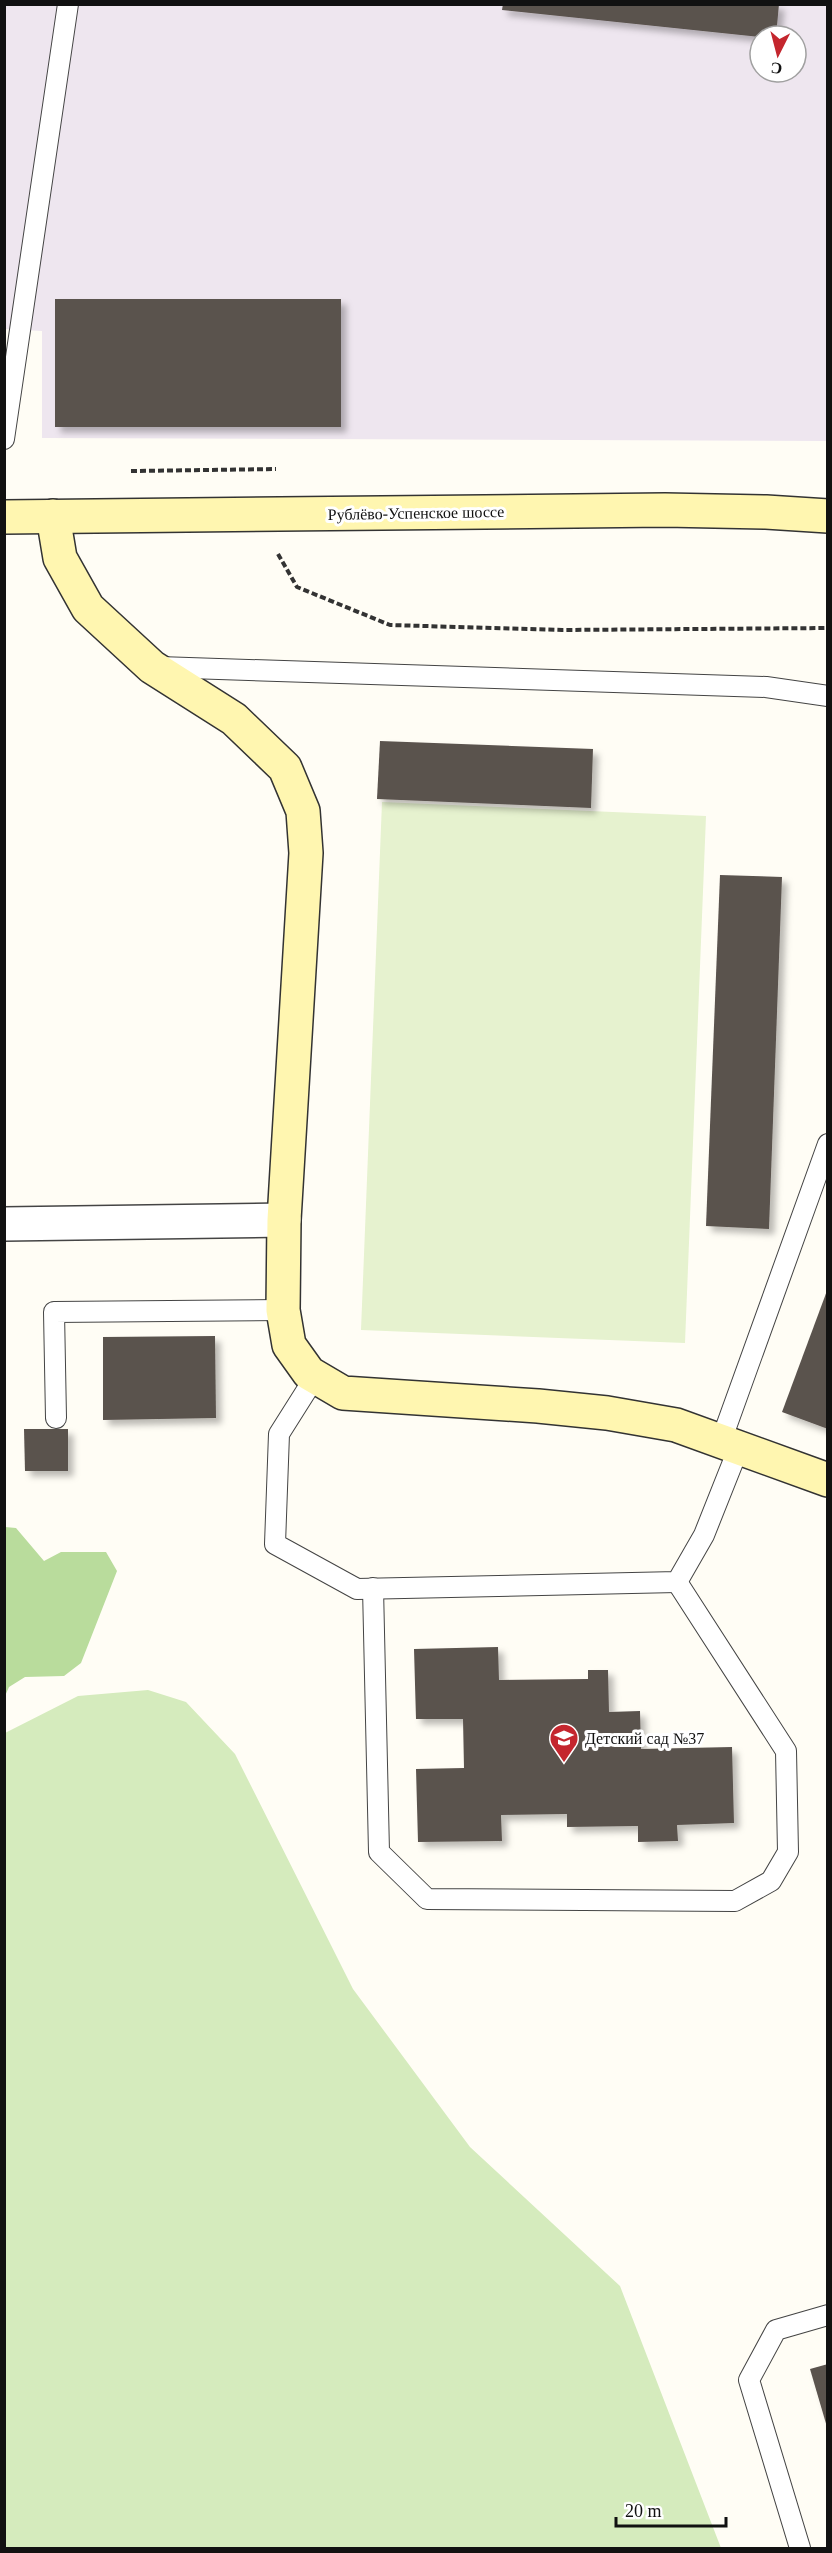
<svg xmlns="http://www.w3.org/2000/svg" width="832" height="2553" font-family="Georgia,serif">
	<style>
		.industrial { fill: #eee6ef; fill-rule: evenodd }
		.green { fill: #d5ebbd }
		.forest { fill: #b9dc9c }
		.pitch { fill: #e6f2cf }
		.building { fill: #5a524d; filter: url(#shadow) }
		.lines { fill: none; stroke-linecap: round; stroke-linejoin: round }
		.lane-casing { stroke: #444; stroke-width: 22 }
		.street-casing { stroke: #444; stroke-width: 36 }
		.secondary-casing { stroke: #333; stroke-width: 36 }
		.path { stroke: #333; stroke-width: 4; stroke-dasharray: 6 3; stroke-linecap: butt }
		.lane { stroke: #fff; stroke-width: 20 }
		.street { stroke: #fff; stroke-width: 33 }
		.secondary { stroke: #fff6b0; stroke-width: 33 }
		.labels { text-anchor: middle; dominant-baseline: central; stroke-width: 6; stroke-linejoin: round; paint-order: stroke }
		.street-label { font-size: 16px; fill: #111; stroke: #fff }
		.poi-label { font-size: 16px; fill: #111; stroke: #fff; text-anchor: start }
	</style>
	<defs>
		<filter id="shadow"><feDropShadow dx="5.5" dy="5.5" stdDeviation="3" flood-color="#0004"/></filter>
	</defs>
	<rect width="100%" height="100%" fill="#fffdf5"/>
	<path class="industrial" d="M4,5h823v436l-785,-3v-107l-37,-2zM760,36h36v36h-36z"/>
	<polygon class="green" points="148,1690 186,1702 235,1754 353,1989 470,2147 620,2286 721,2548 5,2548 5,1733 78,1696"/>
	<polygon class="forest" points="5,1527 16,1528 44,1561 61,1552 106,1552 117,1571 81,1663 64,1676 25,1677 9,1687 5,1696"/>
	<polygon class="pitch" points="382,802 706,816 685,1343 361,1330"/>
	<g class="building">
		<polygon points="503,4 779,4 776,36 760,37 502,10"/>
		<rect x="55" y="299" width="286" height="128"/>
		<polygon points="380,741 593,749 591,808 377,799"/>
		<polygon points="720,875 782,877 769,1229 706,1226"/>
		<polygon points="828,1288 828,1429 782,1412"/>
		<polygon points="215,1336 216,1418 103,1420 103,1337"/>
		<polygon points="24,1429 68,1429 68,1471 25,1471"/>
		<polygon points="498,1647 499,1680 588,1679 588,1670 608,1670 609,1712 640,1711 641,1749 732,1747 734,1823 677,1825 678,1841 638,1842 638,1826 567,1827 567,1814 501,1815 502,1841 418,1842 416,1769 464,1768 463,1719 416,1719 414,1649"/>
		<polygon points="828,2364 828,2427 827,2427 810,2369"/>
	</g>
	<g class="lines">
		<g class="lane-casing">
			<g id="lane">
				<polyline points="4,439 68,4"/>
				<polyline points="159,667 766,687 828,696"/>
				<polyline points="315,1377 279,1434 275,1544 357,1589 677,1582 704,1535 739,1447"/>
				<polyline points="56,1418 54,1312 283,1310"/>
				<polyline points="721,1441 828,1144"/>
				<polyline points="373,1588 379,1852 427,1899 735,1901 771,1881 788,1852 786,1751 677,1582"/>
				<polyline points="800,2548 749,2380 776,2330 828,2315"/>
			</g>
		</g>
		<g class="street-casing">
			<polyline id="street" points="4,1224 284,1220"/>
		</g>
		<g class="secondary-casing">
			<g id="secondary">
				<polyline points="53,516 60,558 88,608 152,667 234,719 285,768 303,811 306,853 284,1220 283,1310 289,1345 309,1373 343,1393 538,1406 607,1413 676,1425 828,1480"/>
				<polyline points="4,517 665,510 766,512 828,516"/>
			</g>
		</g>
		<g class="path">
			<polyline points="131,471 276,469"/>
			<polyline points="278,554 297,587 390,625 562,630 828,628"/>
		</g>
		<use href="#lane" class="lane"/>
		<use href="#street" class="street"/>
		<use href="#secondary" class="secondary"/>
	</g>
	<defs>
		<g id="school-pin" transform="scale(1.5)"><path d="M0 17L-7.5 6A9.5 9.5 0 1 1 7.5 6Z" fill="#c4262e" stroke="#fff"/><path d="M0-5L7-2L0 1L-7-2ZM-4 1L0 2.5L4 1V4Q0 6-4 4Z" fill="#fff"/></g>
	</defs>
	<g fill-rule="evenodd">
		<use href="#school-pin" x="564" y="1738"/>
	</g>
	<g class="labels">
		<g class="street-label">
			<text transform="translate(416 513) rotate(-1)">Рублёво-Успенское шоссе</text>
		</g>
		<g class="poi-label">
			<text x="585" y="1738">Детский сад №37</text>
		</g>
	</g>
	<rect width="832" height="2553" fill="none" stroke="#111111" stroke-width="12"/>
	<g transform="translate(778 54) rotate(186)"><circle r="28" fill="#ffffff" stroke="#a0a0a0" stroke-width="1.5"/>
	<path d="M0-4.5L10 22L0 15L-10 22Z" fill="#c4262e"/>
	<text y="-9" font-size="16" font-weight="bold" text-anchor="middle" fill="#111111">С</text>
	</g>
	<path d="M616 2517v9h110v-9" fill="none" stroke="#111111" stroke-width="3"/>
	<text x="625" y="2517" font-size="18" fill="#111111" stroke="#ffffff" stroke-width="4.5" paint-order="stroke">20 m</text>
</svg>
